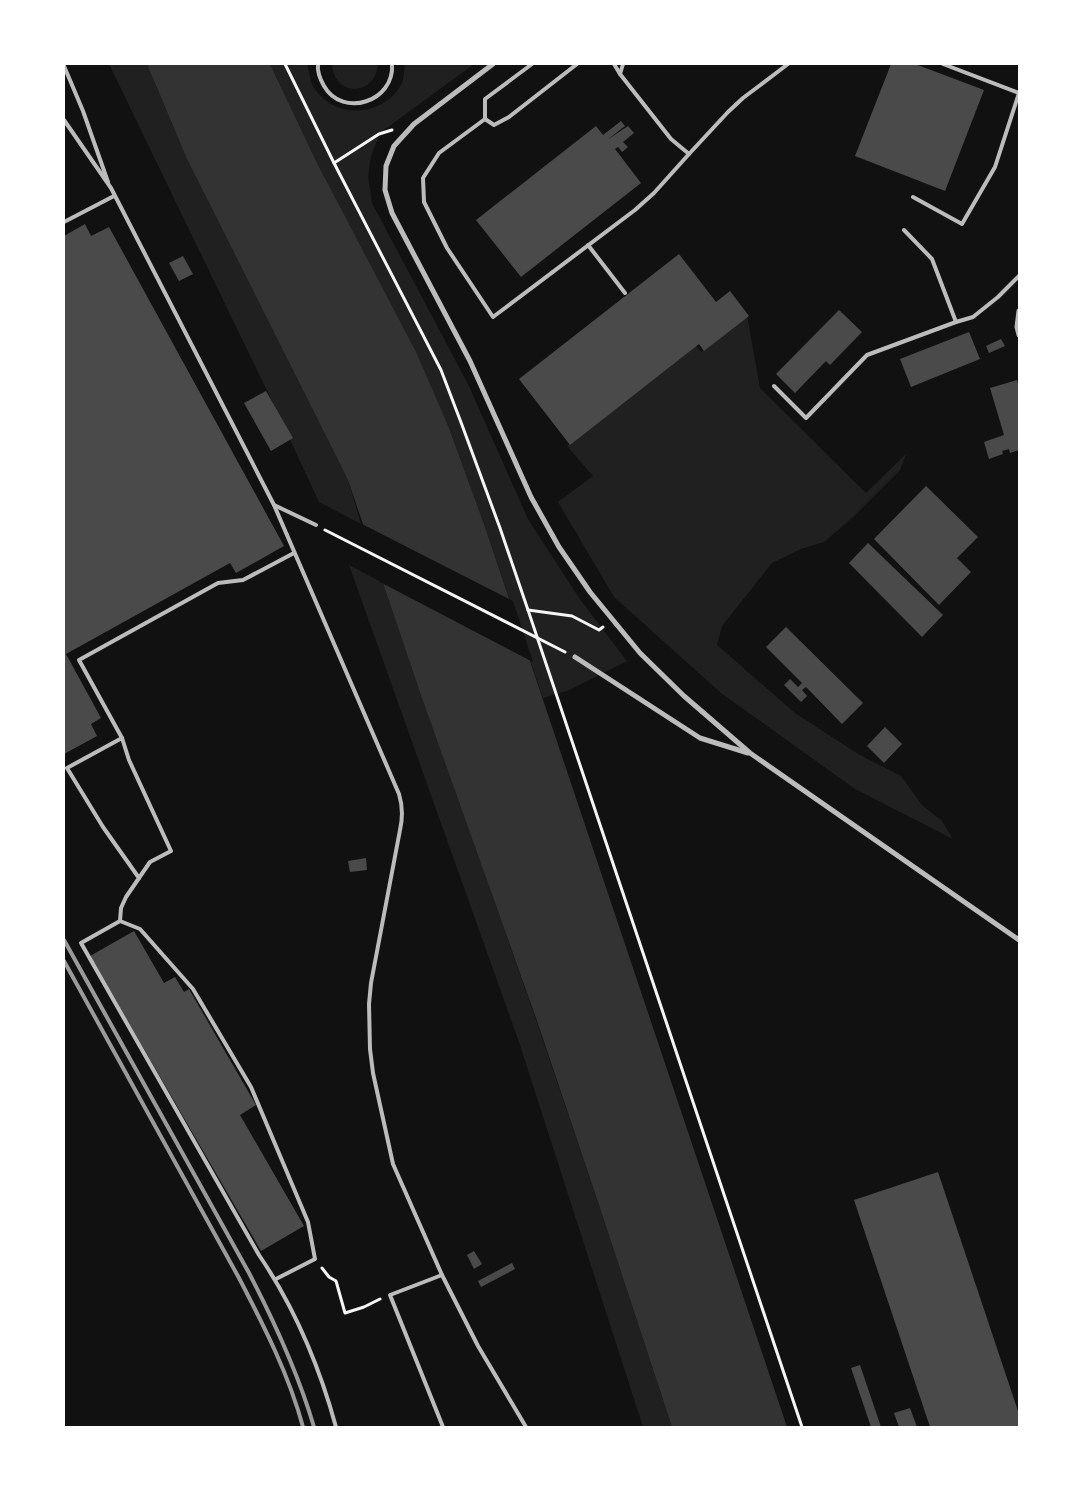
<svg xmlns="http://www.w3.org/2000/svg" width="1083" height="1491" font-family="Lato,sans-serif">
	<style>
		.green { fill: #202020 }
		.water { fill: #333 }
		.pier { fill: #111 }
		.building { fill: #4a4a4a }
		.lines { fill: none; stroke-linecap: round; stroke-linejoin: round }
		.path { stroke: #f5f5f5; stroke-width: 3 }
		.service { stroke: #bcbcbc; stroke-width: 4 }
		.minor { stroke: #bcbcbc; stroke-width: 5 }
		.rail { stroke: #9a9a9a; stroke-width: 4 }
	</style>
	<rect width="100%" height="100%" fill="#111"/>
	<g class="green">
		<polygon points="109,64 147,64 186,157 348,480 361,524 319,502 272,401"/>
		<path d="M270,64h37c2,7 3,16 6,22 2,5 7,9 10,12 23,22 65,14 79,-15 2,-5 2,-13 3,-19h69l-94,69 -9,23 -3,21 4,26 96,181 60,135 51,79 48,63 -60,30 -24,7 -59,-174 -35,-96 -131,-263z"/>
		<path d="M332,64h46c-3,33 -44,33 -46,0z"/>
		<polygon points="747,315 760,388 866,493 906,454 900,470 853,517 824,542 801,549 772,563 722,626 717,645 795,713 858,754 901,776 922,805 942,821 953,839 855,789 721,693 614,597 558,502 593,476 567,446 695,345 701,352"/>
		<polygon points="349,565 383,583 535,1017 599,1205 672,1427 643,1427 519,1042"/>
	</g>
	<polygon class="water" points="147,64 270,64 318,165 416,352 449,428 484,524 787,1427 672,1427 599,1205 537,1021 421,695 348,480 186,157"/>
	<polygon class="pier" points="360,523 513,601 533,662 380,582"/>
	<g class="building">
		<polygon points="891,64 915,64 984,90 945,191 855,156"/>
		<polygon points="621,121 625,126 607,140 628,126 634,133 623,142 628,147 622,152 618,147 615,149 641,183 521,277 476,220 596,126 603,135"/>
		<polygon points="85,224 91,236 109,227 284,546 236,573 230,563 66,654 101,718 91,724 97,736 64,754 64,236"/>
		<polygon points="679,254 716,302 730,291 749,316 704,351 699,344 570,445 519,379"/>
		<polygon points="183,256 193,274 179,281 169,263"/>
		<polygon points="839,310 862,332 830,365 826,361 795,393 776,374"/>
		<polygon points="969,332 980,359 911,387 900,359"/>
		<polygon points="1001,339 1005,346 989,353 986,346"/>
		<polygon points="1017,380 1019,387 1019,450 1010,453 1009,449 1002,451 1003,454 989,459 984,442 1004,435 990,388"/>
		<polygon points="266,391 293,438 271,451 244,403"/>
		<polygon points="926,486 978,537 957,558 971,572 939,605 874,539"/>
		<polygon points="868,543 943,615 922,637 849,563"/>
		<polygon points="786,627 863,703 842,724 806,687 802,690 807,696 801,702 784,685 790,679 798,687 802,683 766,647"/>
		<polygon points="885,727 902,744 884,763 867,746"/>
		<polygon points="366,858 367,870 350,872 348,861"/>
		<polygon points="134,931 164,983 175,977 184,992 189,989 256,1105 240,1115 304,1226 261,1251 90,956"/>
		<polygon points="938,1172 1019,1414 1019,1427 930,1427 854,1200"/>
		<polygon points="474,1251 482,1264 474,1269 467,1255"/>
		<polygon points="512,1263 515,1269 481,1287 478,1281"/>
		<polygon points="860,1365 881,1427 871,1427 851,1368"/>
		<polygon points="910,1408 917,1427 899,1427 894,1413"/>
	</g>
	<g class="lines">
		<g class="path">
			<polyline points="285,64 334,163 441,370 462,425 500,528 528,610 802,1427"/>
			<polyline points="334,163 379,134 392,130"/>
			<polyline points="325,530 565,652"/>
			<polyline points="528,610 572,616 599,630 603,627"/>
			<polyline points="322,1268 329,1277 336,1281 345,1313 364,1307 380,1299"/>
		</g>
		<g class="service">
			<path d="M318,64c-1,8 2,15 6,22 19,33 71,15 68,-22"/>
			<polyline points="614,64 620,74 671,139 689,154 728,112 743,98 788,64"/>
			<polyline points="943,64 1019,93"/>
			<polyline points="64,66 83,111 108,182"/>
			<polyline points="620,74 623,64"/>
			<polyline points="485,119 439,153 423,178 424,202 447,248 493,317 635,210 654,193 689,154"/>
			<polyline points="485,119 494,125 509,117 577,64"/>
			<polyline points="485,119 485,99 532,64"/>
			<polyline points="64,120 111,188 274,505 316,525"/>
			<polyline points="913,197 962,224 995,167 1019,93"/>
			<polyline points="64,222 114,196"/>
			<polyline points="904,230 932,259 956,322 973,317 998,297 1019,276"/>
			<polyline points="588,245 625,293"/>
			<polyline points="774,386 806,418 867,355 956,322"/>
			<path d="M274,505l125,289c4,13 4,23 1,36l-29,153 -2,21 1,45 3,24 20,91 49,111 36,71 48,81"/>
			<path d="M294,553l-51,27 -25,3 -139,77 43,78 -55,30 36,59 36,51 -13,19 -5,11 -1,13 -39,22 178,312c36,53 60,110 77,172"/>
			<polyline points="122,738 129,760 171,851 150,862 139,878"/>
			<polyline points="120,921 140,929 193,989 251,1087 308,1222 315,1259 276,1279"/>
			<polyline points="442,1275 390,1295 443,1427"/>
		</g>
		<g class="minor">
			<polyline points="493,64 414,124 394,146 386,166 385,190 392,213 470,361 531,497 559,547 590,592 640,653 684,696 750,753 1019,940"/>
			<polyline points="1019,311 1017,327 1019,335"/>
			<polyline points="575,657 700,738 748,753"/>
		</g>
		<g class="rail">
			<path d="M64,940l185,333c26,50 49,100 65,154"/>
			<path d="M64,961l175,317c25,48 50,97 64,149"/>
		</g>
	</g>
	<rect width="1083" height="1491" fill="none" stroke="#ffffff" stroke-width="130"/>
</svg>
